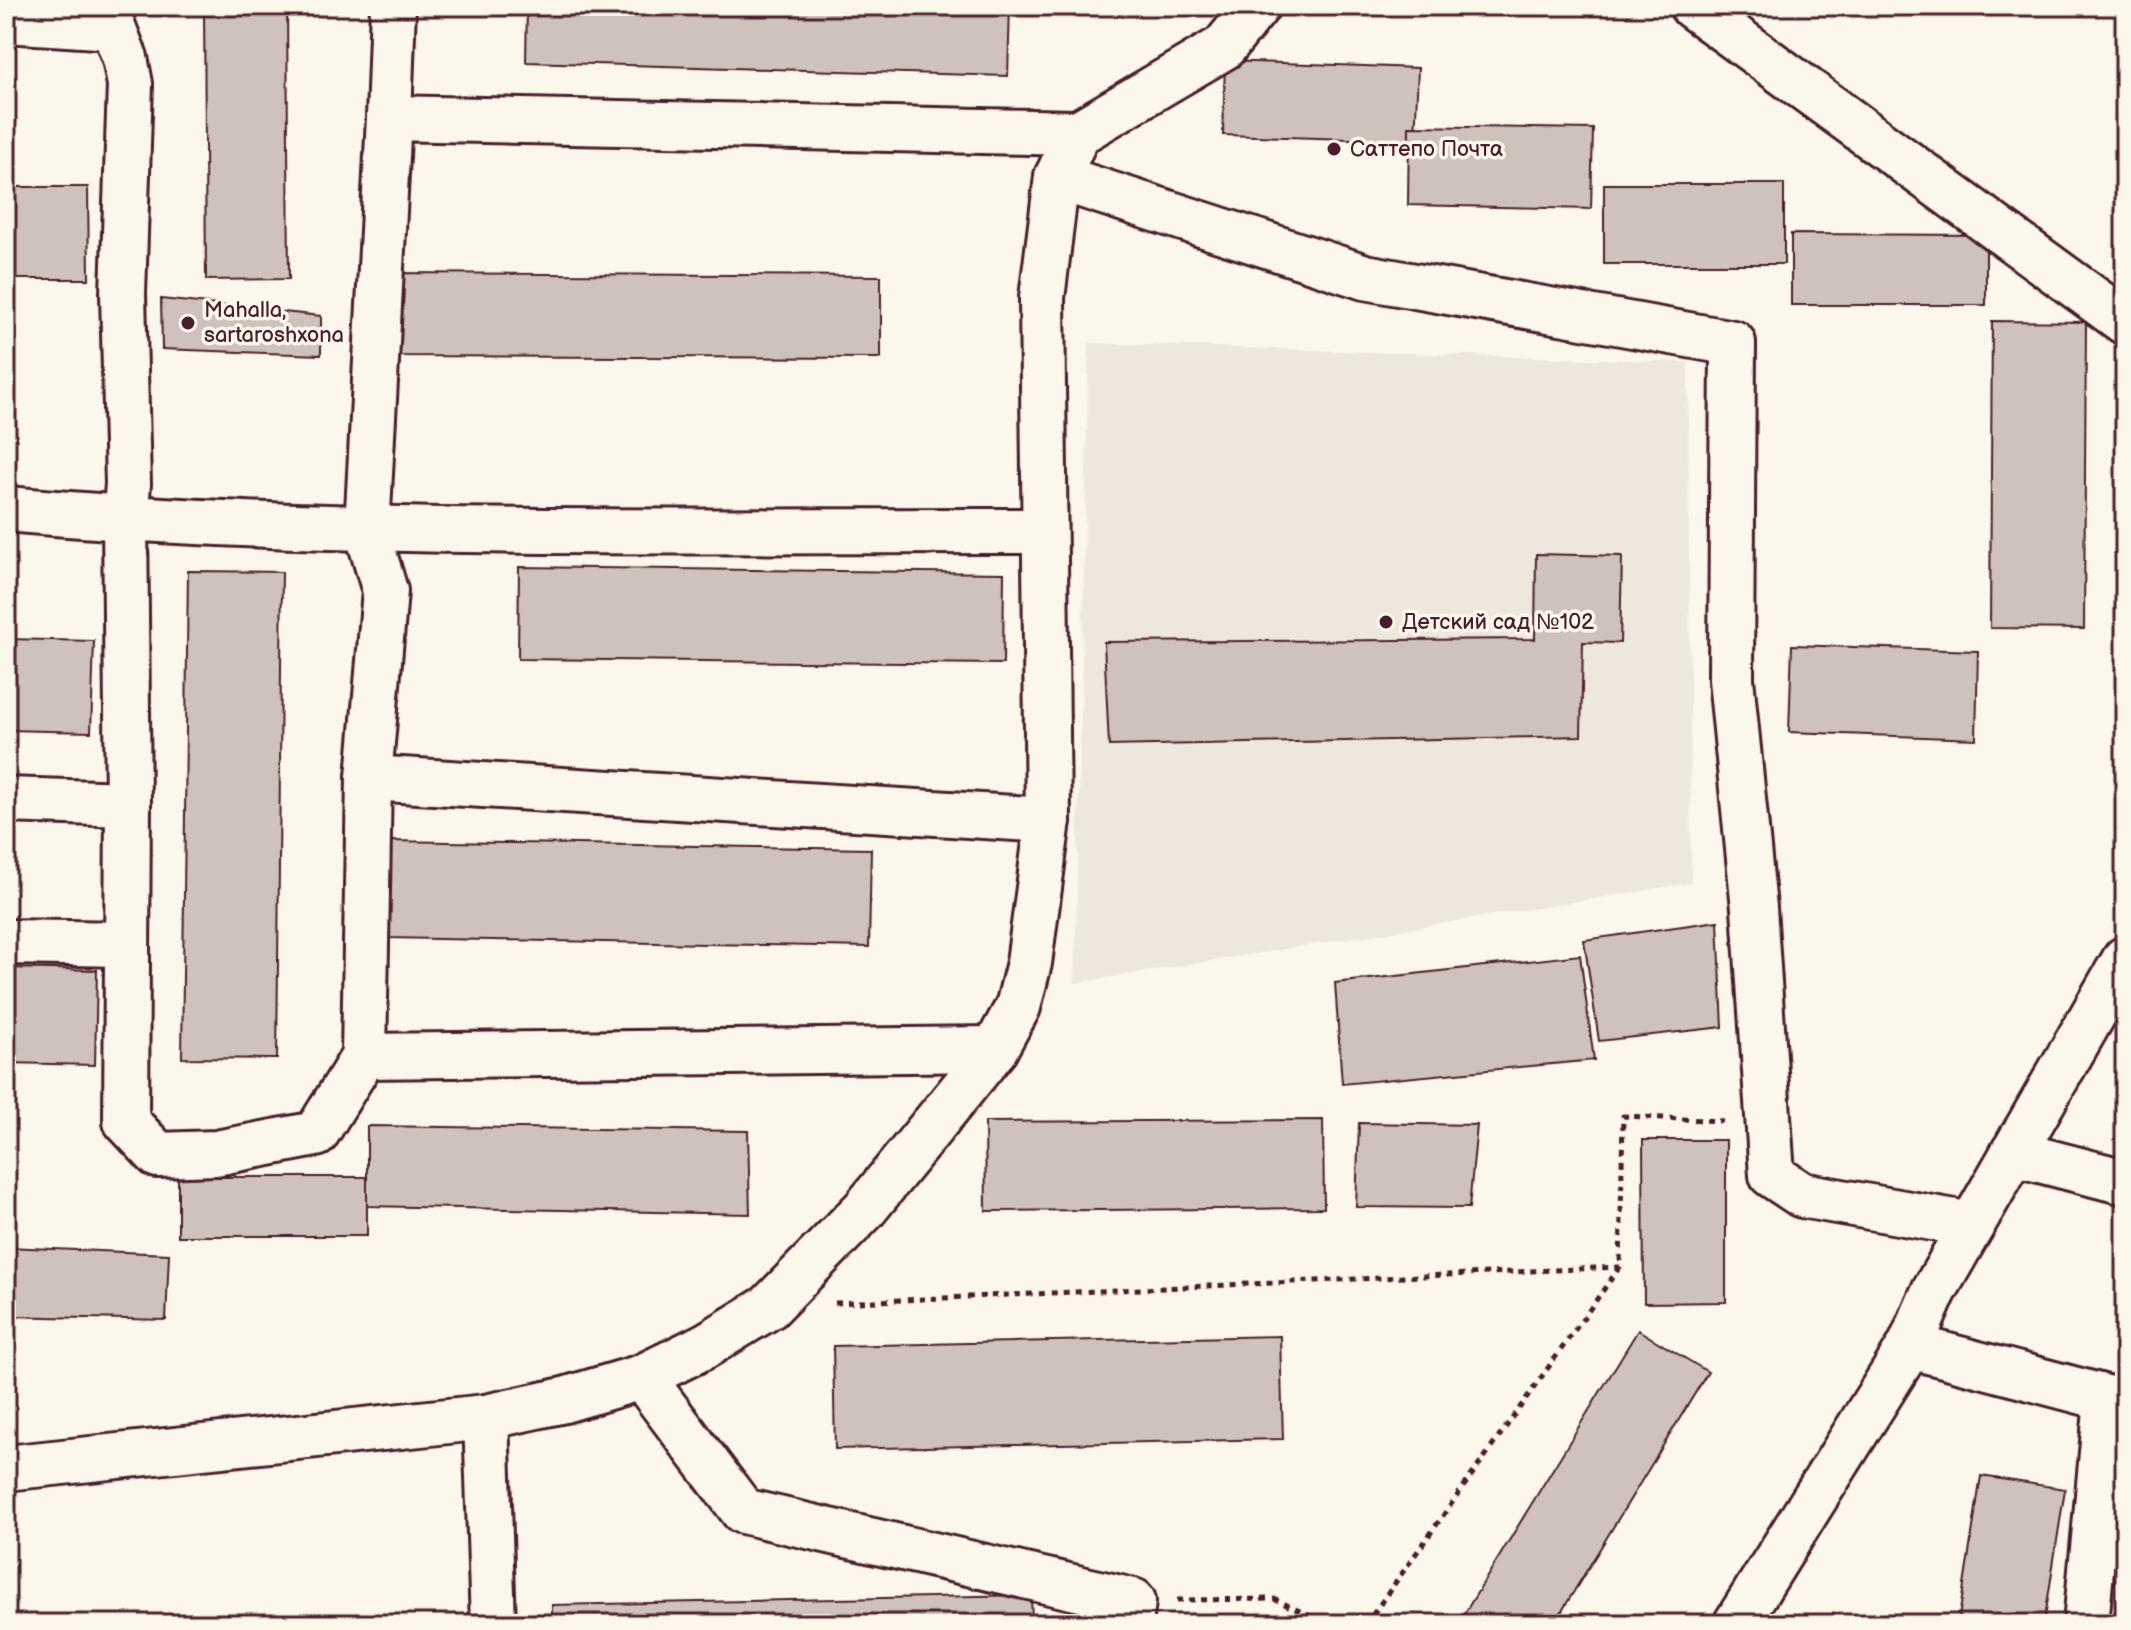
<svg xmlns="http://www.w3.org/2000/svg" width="2131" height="1630" font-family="'Balsamiq Sans',sans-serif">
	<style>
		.built { fill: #eee7de }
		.building { fill: #cfc2bc; stroke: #4a1f2b; stroke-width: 2 }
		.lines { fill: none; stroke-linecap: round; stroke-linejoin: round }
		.minor-casing { stroke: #4a1f2b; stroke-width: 50 }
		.path { stroke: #4a1f2b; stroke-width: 5; stroke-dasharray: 6 6; stroke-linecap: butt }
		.minor { stroke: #fbf7ec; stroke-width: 44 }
		.poi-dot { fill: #4a1f2b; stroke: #fbf7ec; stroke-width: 3 }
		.labels { text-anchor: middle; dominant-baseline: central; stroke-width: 7; stroke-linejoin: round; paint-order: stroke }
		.poi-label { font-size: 22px; fill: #4a1f2b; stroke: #fbf7ec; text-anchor: start }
	</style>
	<rect width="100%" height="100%" fill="#fbf7ec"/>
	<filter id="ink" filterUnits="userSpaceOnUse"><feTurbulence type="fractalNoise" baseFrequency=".0125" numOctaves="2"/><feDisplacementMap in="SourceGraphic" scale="16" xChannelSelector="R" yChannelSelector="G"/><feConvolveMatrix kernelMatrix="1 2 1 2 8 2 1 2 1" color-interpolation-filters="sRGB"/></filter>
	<g filter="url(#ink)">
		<polygon class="built" points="1089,343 1688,362 1691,883 1075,983"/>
		<g class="building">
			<polygon points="204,6 287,6 289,279 206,280"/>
			<polygon points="527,6 1010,6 1008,76 526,62"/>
			<polygon points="1225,61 1418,68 1415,141 1223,135"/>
			<polygon points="1409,126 1593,129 1591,209 1408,205"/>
			<rect x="1604" y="184" width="180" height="80"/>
			<polygon points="6,187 88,187 89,279 6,279"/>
			<polygon points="1791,234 1986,235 1986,305 1791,305"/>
			<polygon points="392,273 881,276 881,358 392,356"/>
			<polygon points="161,299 321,316 321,355 162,349"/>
			<polygon points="1992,321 2086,322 2084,629 1990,628"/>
			<polygon points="1536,554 1622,556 1620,643 1583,642 1581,736 1109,746 1104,642 1535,639"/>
			<polygon points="519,567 1004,573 1003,664 518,659"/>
			<polygon points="188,571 282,572 277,1059 182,1058"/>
			<polygon points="6,639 94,641 91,732 6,730"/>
			<polygon points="1792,645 1978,651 1976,739 1789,732"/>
			<polygon points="389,841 871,849 869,947 387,938"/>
			<polygon points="1718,921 1723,1027 1599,1041 1584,940"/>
			<polygon points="1580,955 1594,1060 1342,1084 1335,983"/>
			<polygon points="6,968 97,970 95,1065 6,1063"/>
			<polygon points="1323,1120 1324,1208 986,1211 985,1122"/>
			<polygon points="1359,1123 1477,1125 1469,1208 1356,1207"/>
			<polygon points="367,1126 748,1131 750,1214 367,1206"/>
			<polygon points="1643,1140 1726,1140 1726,1302 1644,1303"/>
			<rect x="178" y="1177" width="189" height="59"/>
			<polygon points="6,1247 169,1254 166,1320 6,1316"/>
			<polygon points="1638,1330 1708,1372 1554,1624 1458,1624"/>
			<polygon points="1280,1336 1283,1439 835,1449 833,1346"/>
			<polygon points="1981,1476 2065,1489 2044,1624 1958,1624"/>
			<polygon points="1031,1595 1032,1624 552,1624 552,1605"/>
		</g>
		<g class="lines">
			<g class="minor-casing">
				<g id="minor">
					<polyline points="1692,6 2125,322"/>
					<polyline points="6,20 113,27 125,58 130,84 123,294 128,484 125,520 128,804 126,1121 158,1155 216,1153 316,1134 364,1056 369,778 385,591 367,530 389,118 1078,133"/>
					<polyline points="389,118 393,6"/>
					<polyline points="1057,177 1365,277 1733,343 1731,679 1754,908 1772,1175 1802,1195 1972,1225"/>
					<path d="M6,509c345,30 692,21 1038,22"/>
					<polyline points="369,778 1048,820"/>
					<polyline points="6,800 128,804"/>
					<polyline points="6,942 127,944"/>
					<polyline points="364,1056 995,1049"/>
					<polyline points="2013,1153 2125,1182"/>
					<polyline points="1910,1346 2125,1403"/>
					<polyline points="642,1377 743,1511 1133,1601 1130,1624"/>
					<polyline points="486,1417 493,1624"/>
					<polyline points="6,1468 486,1417 564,1400 642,1377 705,1346 769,1307 864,1210 995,1049 1018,1007 1029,963 1048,820 1042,298 1057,177 1078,133 1224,47 1257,6"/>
					<polyline points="1736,1624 1910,1346 1934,1291 2125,959"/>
					<polyline points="2086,1624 2107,1399"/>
				</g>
			</g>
			<g class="path">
				<polyline points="835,1303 1620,1267 1623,1116 1723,1121"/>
				<polyline points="1177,1600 1274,1599 1327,1624"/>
				<polyline points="1366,1624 1619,1268"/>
			</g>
			<use href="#minor" class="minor"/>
		</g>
	</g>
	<g class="poi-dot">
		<circle cx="1334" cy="149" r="8"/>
		<circle cx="188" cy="323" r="8"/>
		<circle cx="1386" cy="622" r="8"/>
	</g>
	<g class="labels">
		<g class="poi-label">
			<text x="1350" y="149">Саттепо Почта</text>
			<text x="204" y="310">Mahalla,<tspan x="204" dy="25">sartaroshxona</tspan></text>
			<text x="1402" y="622">Детский сад №102</text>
		</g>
	</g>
	<rect width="2131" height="1630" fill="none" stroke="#fbf7ec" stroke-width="32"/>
	<rect x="16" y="16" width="2099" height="1598" fill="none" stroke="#4a1f2b" stroke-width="3" filter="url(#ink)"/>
</svg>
